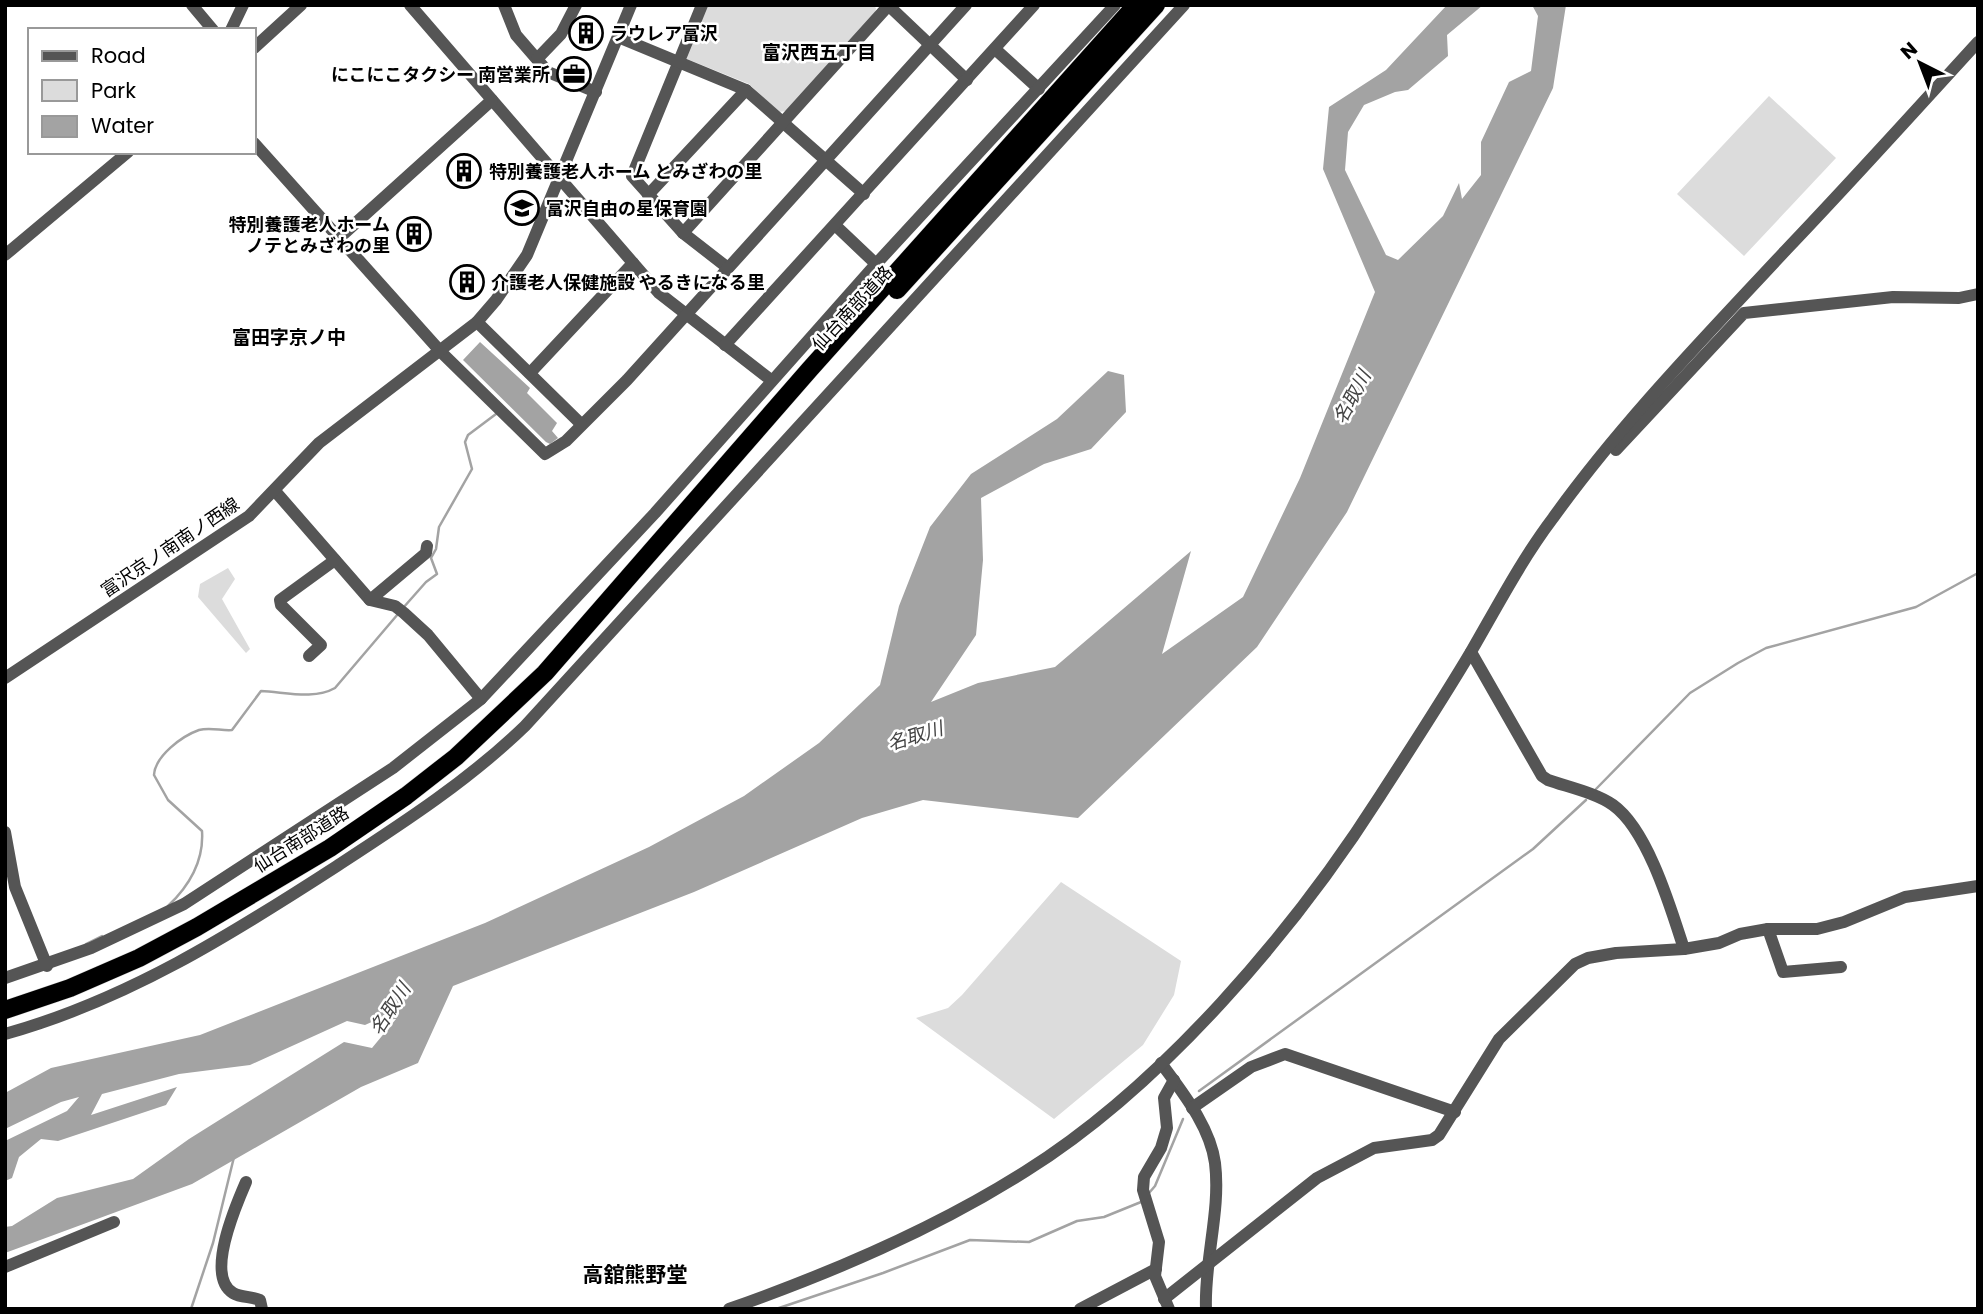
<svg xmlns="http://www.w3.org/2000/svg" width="1983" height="1314" font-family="Poppins,'Noto Sans JP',sans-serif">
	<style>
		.green { fill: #dcdcdc }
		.water { fill: #a3a3a3 }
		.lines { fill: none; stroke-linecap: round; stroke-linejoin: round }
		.stream { stroke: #a3a3a3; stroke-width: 2.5 }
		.highway-casing { stroke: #dbdbdb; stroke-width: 19 }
		.minor { stroke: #555; stroke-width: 12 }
		.highway { stroke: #000; stroke-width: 18 }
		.labels { text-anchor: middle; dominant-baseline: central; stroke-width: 5; stroke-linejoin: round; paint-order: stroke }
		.poi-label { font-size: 18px; font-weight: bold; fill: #000; stroke: #fff; text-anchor: start }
		.street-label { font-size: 18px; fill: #000; stroke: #fff }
		.neighbourhood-label { font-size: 19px; font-weight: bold; fill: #000; stroke: #fff }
		.water-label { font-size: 19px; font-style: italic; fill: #444; stroke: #fff }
		.quarter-label { font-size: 21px; font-weight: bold; fill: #000; stroke: #fff }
	</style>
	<rect width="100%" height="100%" fill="#fff"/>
	<g class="green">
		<polygon points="705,5 873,5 876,8 875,14 787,111 779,112 749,84 687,59 685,52"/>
		<polygon points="1769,96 1836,158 1744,256 1677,194"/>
		<polygon points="228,568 235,579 222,599 250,649 246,653 198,597 200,584"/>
		<polygon points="1061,882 1181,961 1174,995 1143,1045 1054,1119 916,1018 948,1008 962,995"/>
	</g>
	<g class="water">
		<polygon points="1447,5 1483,5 1447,35 1448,56 1408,90 1395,92 1364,105 1348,132 1345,170 1386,255 1398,260 1443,216 1459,183 1462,199 1481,175 1481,142 1509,82 1531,71 1538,16 1532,5 1566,5 1553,88 1347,512 1257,647 1078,818 923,800 862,818 694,892 453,986 418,1063 361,1087 192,1184 5,1253 5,1227 12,1226 57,1198 133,1179 189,1139 344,1042 372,1048 396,1019 376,1020 365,1025 347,1021 250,1065 179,1074 102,1094 91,1115 177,1087 166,1105 58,1141 41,1139 19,1157 12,1178 5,1181 5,1141 67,1111 79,1097 61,1102 5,1129 5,1093 51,1068 200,1035 485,923 649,847 744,796 819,743 880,685 899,606 930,527 971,474 1057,419 1108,371 1124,375 1126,412 1091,449 1044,464 981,498 983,560 976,635 931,702 978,683 1055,667 1191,551 1162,654 1243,597 1300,478 1375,292 1323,169 1329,107 1386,70"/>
		<polygon points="480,342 530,388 527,393 557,423 552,431 558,438 550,444 546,442 463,360"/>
	</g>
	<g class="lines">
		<g class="stream">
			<polyline points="403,608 426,582 437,574 431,558 436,549 439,527 472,469 465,442 468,435 496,414"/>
			<polyline points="1596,789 1690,693 1738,663 1766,648 1916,607 1978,573"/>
			<path d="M168,906c22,-21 36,-45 34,-75l-34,-31 -14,-25c1,-19 28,-39 45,-45 11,-3 23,1 33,0l29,-39c24,1 53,9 74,-3l63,-74"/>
			<polyline points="86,944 102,936"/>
			<polyline points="1199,1091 1533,849 1586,800"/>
			<polyline points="1149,1193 1155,1186 1183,1119"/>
			<polyline points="191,1309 213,1243 234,1157"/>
			<polyline points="776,1309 883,1273 970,1240 1029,1242 1077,1221 1104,1217 1141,1202"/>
		</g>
		<g class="highway-casing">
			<g id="highway">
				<polyline points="897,290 1156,5"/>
				<polyline points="5,1010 70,988 139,958 197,927 330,848 406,796 456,757 545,673 810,369 1136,5"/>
			</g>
		</g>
		<g class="minor">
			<polyline points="192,5 213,30"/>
			<polyline points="410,5 659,293 771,380"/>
			<polyline points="504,5 516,35 548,72 596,92"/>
			<polyline points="702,5 632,176 683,233 728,268"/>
			<polyline points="888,5 967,80"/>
			<polyline points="231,30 243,5"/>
			<polyline points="618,37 746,90 864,194"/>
			<polyline points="254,48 301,5"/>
			<polyline points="995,49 1039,89"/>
			<polyline points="537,59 561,34 576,5"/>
			<polyline points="254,143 441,352 545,454 566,441 627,380 966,5"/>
			<polyline points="648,195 746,90"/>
			<polyline points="836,226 876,264"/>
			<polyline points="683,233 889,5"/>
			<polyline points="338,239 492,100"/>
			<polyline points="5,255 128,152"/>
			<polyline points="477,322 581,424"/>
			<polyline points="725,345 1034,5"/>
			<polyline points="530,373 633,263"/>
			<polyline points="1616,450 1744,313 1893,297 1959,298 1978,294"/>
			<polyline points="275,491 370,600 395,606 404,613 428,635 481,699"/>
			<polyline points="370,600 426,553 427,546"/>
			<path d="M1471,652l71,124 6,4c20,7 48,13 65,25 35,25 58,104 71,144"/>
			<polyline points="309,656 321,645 281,605 280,600 335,560"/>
			<polyline points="5,678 249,516 319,443 477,322 496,300 527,255 631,5"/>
			<polyline points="5,832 15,887 47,966"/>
			<polyline points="1768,929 1783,972 1841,967"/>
			<polyline points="5,978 91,948 184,904 393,768 481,699 655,513 876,264 1115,5"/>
			<path d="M5,1034c122,-34 227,-100 332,-168 66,-43 131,-85 188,-140l659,-721"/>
			<path d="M1161,1063c21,29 49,63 54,100 6,48 -11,97 -9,146"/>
			<polyline points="1192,1108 1251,1067 1285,1054 1455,1112"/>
			<path d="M246,1182c-10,23 -41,94 -13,111 8,5 18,3 27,7l2,9"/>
			<polyline points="5,1267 114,1222"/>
			<polyline points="1164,1299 1317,1178 1374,1148 1432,1140 1439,1135 1499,1039 1575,964 1588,958 1616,953 1684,949 1719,943 1740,934 1768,929 1817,929 1844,922 1905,897 1978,886"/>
			<path d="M729,1309c102,-36 204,-79 297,-138 136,-85 268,-240 354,-375 31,-48 63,-97 92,-146 26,-45 50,-91 81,-132 69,-96 153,-182 233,-268 65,-68 128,-138 192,-208"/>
			<polyline points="1080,1309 1156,1269"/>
			<polyline points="1169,1309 1155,1276 1159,1242 1143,1190 1144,1177 1161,1148 1167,1128 1164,1098 1174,1080"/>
		</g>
		<use href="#highway" class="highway"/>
	</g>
	<defs>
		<g id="building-ring" transform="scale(1.75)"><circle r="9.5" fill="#fff" stroke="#000" stroke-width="1.5"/><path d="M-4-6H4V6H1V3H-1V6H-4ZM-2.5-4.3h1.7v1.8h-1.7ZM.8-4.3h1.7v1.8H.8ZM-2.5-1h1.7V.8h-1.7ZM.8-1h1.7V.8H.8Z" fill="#000"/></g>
		<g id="office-ring" transform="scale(1.75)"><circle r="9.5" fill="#fff" stroke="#000" stroke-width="1.5"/><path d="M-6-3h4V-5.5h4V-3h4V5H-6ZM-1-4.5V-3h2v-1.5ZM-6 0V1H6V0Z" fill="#000"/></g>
		<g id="school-ring" transform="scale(1.75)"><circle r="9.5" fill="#fff" stroke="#000" stroke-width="1.5"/><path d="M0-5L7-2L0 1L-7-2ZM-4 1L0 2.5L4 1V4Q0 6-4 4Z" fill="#000"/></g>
	</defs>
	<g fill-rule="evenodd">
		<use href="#building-ring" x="586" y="33"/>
		<use href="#office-ring" x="574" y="74"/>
		<use href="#building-ring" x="464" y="171"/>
		<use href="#school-ring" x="522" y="208"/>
		<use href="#building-ring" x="414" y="234"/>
		<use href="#building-ring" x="467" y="282"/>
	</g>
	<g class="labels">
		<g class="poi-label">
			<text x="610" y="33">ラウレア富沢</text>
			<text x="550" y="74" text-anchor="end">にこにこタクシー 南営業所</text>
			<text x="489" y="171">特別養護老人ホーム とみざわの里</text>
			<text x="546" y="208">富沢自由の星保育園</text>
			<text x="390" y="224" text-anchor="end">特別養護老人ホーム<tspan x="390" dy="21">ノテとみざわの里</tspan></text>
			<text x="491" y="282">介護老人保健施設 やるきになる里</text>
		</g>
		<g class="street-label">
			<text transform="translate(852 308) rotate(-47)">仙台南部道路</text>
			<text transform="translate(170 547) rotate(-34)">富沢京ノ南南ノ西線</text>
			<text transform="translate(301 839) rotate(-32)">仙台南部道路</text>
		</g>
		<g class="neighbourhood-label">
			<text x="819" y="52">富沢西五丁目</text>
			<text x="289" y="337">富田字京ノ中</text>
		</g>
		<g class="water-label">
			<text transform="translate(1352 397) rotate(-62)">名取川</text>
			<text transform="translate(915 736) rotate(-17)">名取川</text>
			<text transform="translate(390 1009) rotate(-57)">名取川</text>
		</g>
		<g class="quarter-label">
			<text x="635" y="1274">高舘熊野堂</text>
		</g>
	</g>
	<rect width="1983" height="1314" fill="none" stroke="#000000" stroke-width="14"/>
	<rect x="28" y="28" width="228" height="126" fill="#ffffff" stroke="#999999" stroke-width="2"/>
	<rect x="42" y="51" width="35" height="10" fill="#555555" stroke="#999999" stroke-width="2"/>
	<text x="91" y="63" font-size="21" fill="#000000">Road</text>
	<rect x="42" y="80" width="35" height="21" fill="#dcdcdc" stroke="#999999" stroke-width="2"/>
	<text x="91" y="98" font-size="21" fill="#000000">Park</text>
	<rect x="42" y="116" width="35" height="21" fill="#a3a3a3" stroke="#999999" stroke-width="2"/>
	<text x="91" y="133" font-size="21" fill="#000000">Water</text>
	<g transform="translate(1920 63) rotate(318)" stroke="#ffffff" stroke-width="5" paint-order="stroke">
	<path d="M0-5L12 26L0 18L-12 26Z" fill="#000000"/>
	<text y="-10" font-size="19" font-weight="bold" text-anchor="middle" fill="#000000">N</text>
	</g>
</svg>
